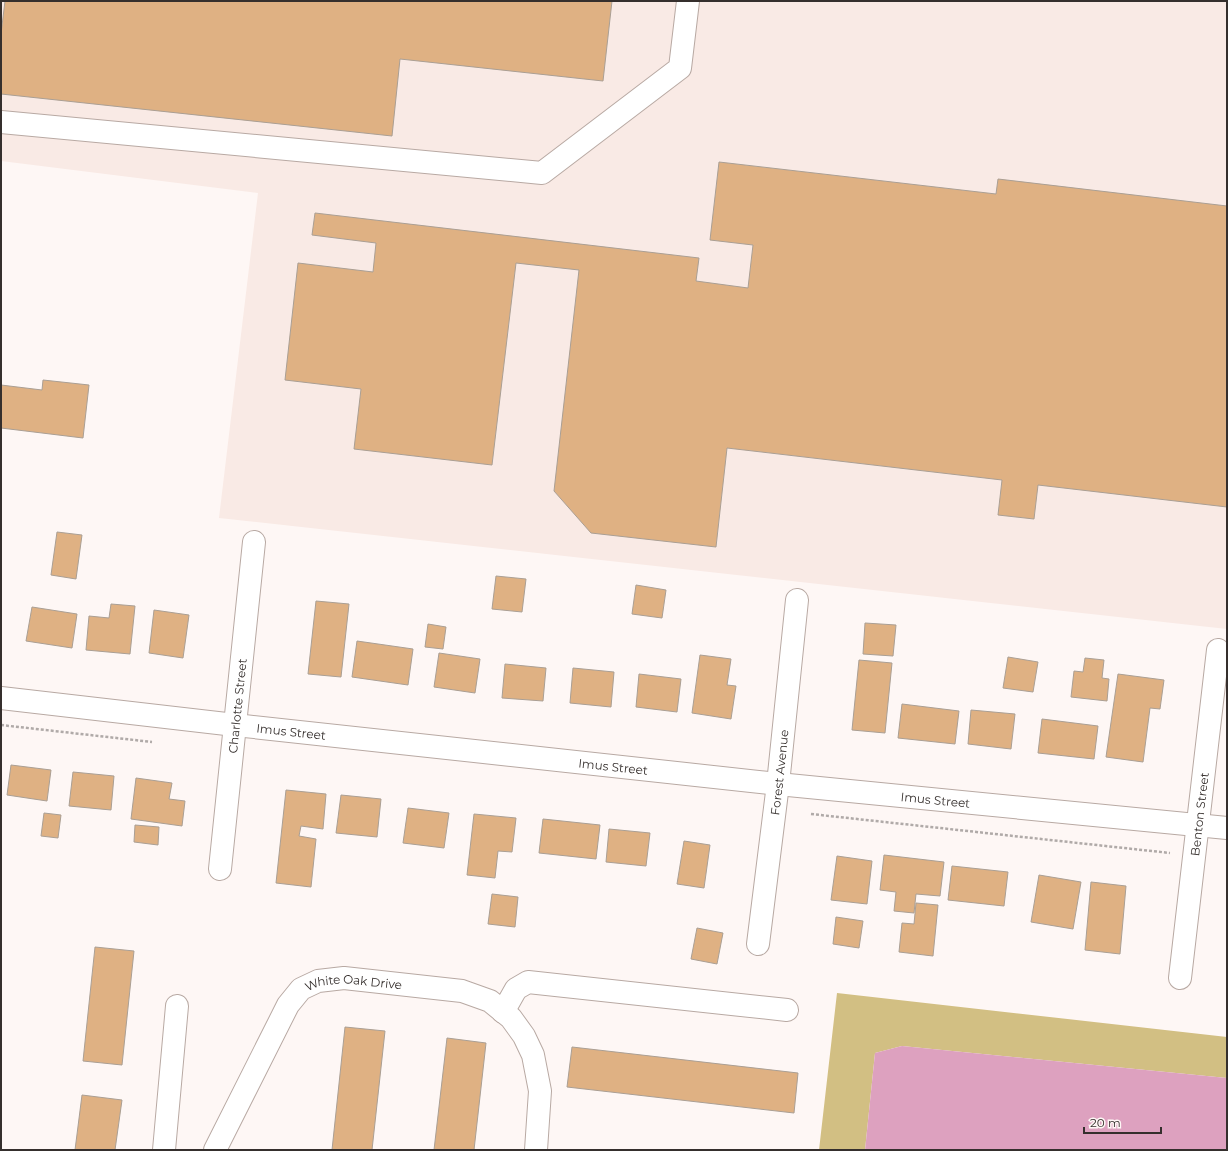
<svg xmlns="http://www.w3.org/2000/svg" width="1228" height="1151" font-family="Montserrat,sans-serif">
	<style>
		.built { fill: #f9eae5 }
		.forest { fill: #d2bf83 }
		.water { fill: #dda1bf }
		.building { fill: #dfb183; stroke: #aa9f94 }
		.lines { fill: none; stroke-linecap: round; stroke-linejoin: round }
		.minor-casing { stroke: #b8a9a3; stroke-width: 24 }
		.path { stroke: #b0aaa8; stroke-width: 2.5; stroke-dasharray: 3 2; stroke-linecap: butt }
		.minor { stroke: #fff; stroke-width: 22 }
		.labels { text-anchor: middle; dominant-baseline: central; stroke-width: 3.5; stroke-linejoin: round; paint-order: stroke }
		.street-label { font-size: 12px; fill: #352f2d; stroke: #fef7f5 }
	</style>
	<rect width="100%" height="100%" fill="#fef7f5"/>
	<polygon class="built" points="1,1 1227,1 1227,629 219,518 258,193 1,161"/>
	<polygon class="forest" points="837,993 1227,1037 1227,1078 902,1046 875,1053 865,1150 819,1150"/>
	<polygon class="water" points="902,1046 1227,1078 1227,1150 865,1150 875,1053"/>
	<g class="building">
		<polygon points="5,1 612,1 603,81 400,59 392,136 1,94 1,34"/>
		<polygon points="719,162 996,194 998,179 1227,206 1227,507 1038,485 1034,519 998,515 1002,480 727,448 716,547 591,533 554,491 579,270 516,263 492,465 354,449 361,389 285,380 298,263 373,272 376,243 312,235 315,213 699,258 696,281 748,288 753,245 710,240"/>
		<polygon points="43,380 89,385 83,438 1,428 1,385 42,390"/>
		<polygon points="57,532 82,535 76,579 51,575"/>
		<polygon points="496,576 526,579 522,612 492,609"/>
		<polygon points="636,585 666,590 662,618 632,614"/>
		<polygon points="316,601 349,604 341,677 308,674"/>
		<polygon points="111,604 135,606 130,654 86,650 89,616 109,618"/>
		<polygon points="32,607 77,614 72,648 26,641"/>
		<polygon points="154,610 189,615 183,658 149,653"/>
		<polygon points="865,623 896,625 893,656 863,654"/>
		<polygon points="428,624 446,627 443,649 425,647"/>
		<polygon points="357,641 413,649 408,685 352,677"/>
		<polygon points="439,653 480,659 475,693 434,687"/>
		<polygon points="700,655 731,659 727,685 736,686 731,719 692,713"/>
		<polygon points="1008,657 1038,662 1033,692 1003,688"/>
		<polygon points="1085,658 1104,660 1102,678 1109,679 1107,701 1071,697 1074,671 1083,672"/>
		<polygon points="859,660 892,663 885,733 852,730"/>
		<polygon points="505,664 546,668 543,701 502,698"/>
		<polygon points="573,668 614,672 611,707 570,703"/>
		<polygon points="639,674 681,679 677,712 636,707"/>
		<polygon points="1118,674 1164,680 1160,709 1150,708 1143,762 1106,757"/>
		<polygon points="902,704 959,711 955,744 898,738"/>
		<polygon points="971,710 1015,714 1011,749 968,744"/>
		<polygon points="1042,719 1098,726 1094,759 1038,753"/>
		<polygon points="11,765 51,770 47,801 7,795"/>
		<polygon points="73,772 114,776 111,810 69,806"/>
		<polygon points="136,778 172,783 169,799 185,801 182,826 131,819"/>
		<polygon points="286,790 326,794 323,829 301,826 299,836 316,839 311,887 276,883"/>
		<polygon points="341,795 381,799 377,837 336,833"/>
		<polygon points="408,808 449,813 444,848 403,843"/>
		<polygon points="44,813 61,815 58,838 41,836"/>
		<polygon points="474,814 516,818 512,852 498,851 495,878 467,875"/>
		<polygon points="543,819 600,825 596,859 539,853"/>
		<polygon points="135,825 159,827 158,845 134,842"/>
		<polygon points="609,829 650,833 646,866 606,862"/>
		<polygon points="684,841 710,845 704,888 677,884"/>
		<polygon points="884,855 944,862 940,896 916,894 914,913 894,911 896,892 880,890"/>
		<polygon points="837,856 872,861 867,904 831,900"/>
		<polygon points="952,866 1008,872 1004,906 948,900"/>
		<polygon points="1039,875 1081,882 1073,929 1031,922"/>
		<polygon points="1091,882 1126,886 1120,954 1085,950"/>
		<polygon points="492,894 518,897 515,927 488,924"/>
		<polygon points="916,903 938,905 933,956 899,952 902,923 914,924"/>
		<polygon points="836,917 863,921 859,948 833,944"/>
		<polygon points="697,928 723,933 717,964 691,959"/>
		<polygon points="95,947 134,951 122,1065 83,1061"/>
		<polygon points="345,1027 385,1031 372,1150 332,1150"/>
		<polygon points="447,1038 486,1043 474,1150 434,1150"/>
		<polygon points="572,1047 798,1073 794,1113 567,1087"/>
		<polygon points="82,1095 122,1100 115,1150 75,1150"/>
	</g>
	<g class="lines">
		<g class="minor-casing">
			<g id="minor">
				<polyline points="1,122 542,173 680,68 688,1"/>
				<path id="s1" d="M1,698l234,27 543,59 449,44"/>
				<path id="s2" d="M220,869l34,-327"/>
				<path id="s3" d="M758,944l20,-160 19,-184"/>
				<path id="s4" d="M1180,978l38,-328"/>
				<polyline points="503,1012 516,989 528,982 787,1010"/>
				<polyline points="164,1150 177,1006"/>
				<path id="s5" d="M215,1150l73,-145 13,-16 17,-8 26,-3 118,13 28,10 21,17 13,18 9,19 7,36 -4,59"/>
			</g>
		</g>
		<g class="path">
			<polyline points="1,725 152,742"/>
			<polyline points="811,814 1170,853"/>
		</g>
		<use href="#minor" class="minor"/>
	</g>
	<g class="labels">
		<g class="street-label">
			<text stroke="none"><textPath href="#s2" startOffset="164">Charlotte Street</textPath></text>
			<text stroke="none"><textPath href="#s1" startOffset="292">Imus Street</textPath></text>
			<text stroke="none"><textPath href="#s1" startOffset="616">Imus Street</textPath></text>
			<text stroke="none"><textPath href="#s3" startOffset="173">Forest Avenue</textPath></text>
			<text stroke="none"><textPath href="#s1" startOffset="940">Imus Street</textPath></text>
			<text stroke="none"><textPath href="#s4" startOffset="165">Benton Street</textPath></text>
			<text stroke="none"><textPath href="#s5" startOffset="237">White Oak Drive</textPath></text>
		</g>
	</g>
	<rect width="1228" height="1151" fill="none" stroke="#352f2d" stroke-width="4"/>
	<path d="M1084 1127v6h77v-6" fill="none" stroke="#352f2d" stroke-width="2"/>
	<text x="1090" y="1127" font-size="12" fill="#352f2d" stroke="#fef7f5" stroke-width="3" paint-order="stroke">20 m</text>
</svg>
